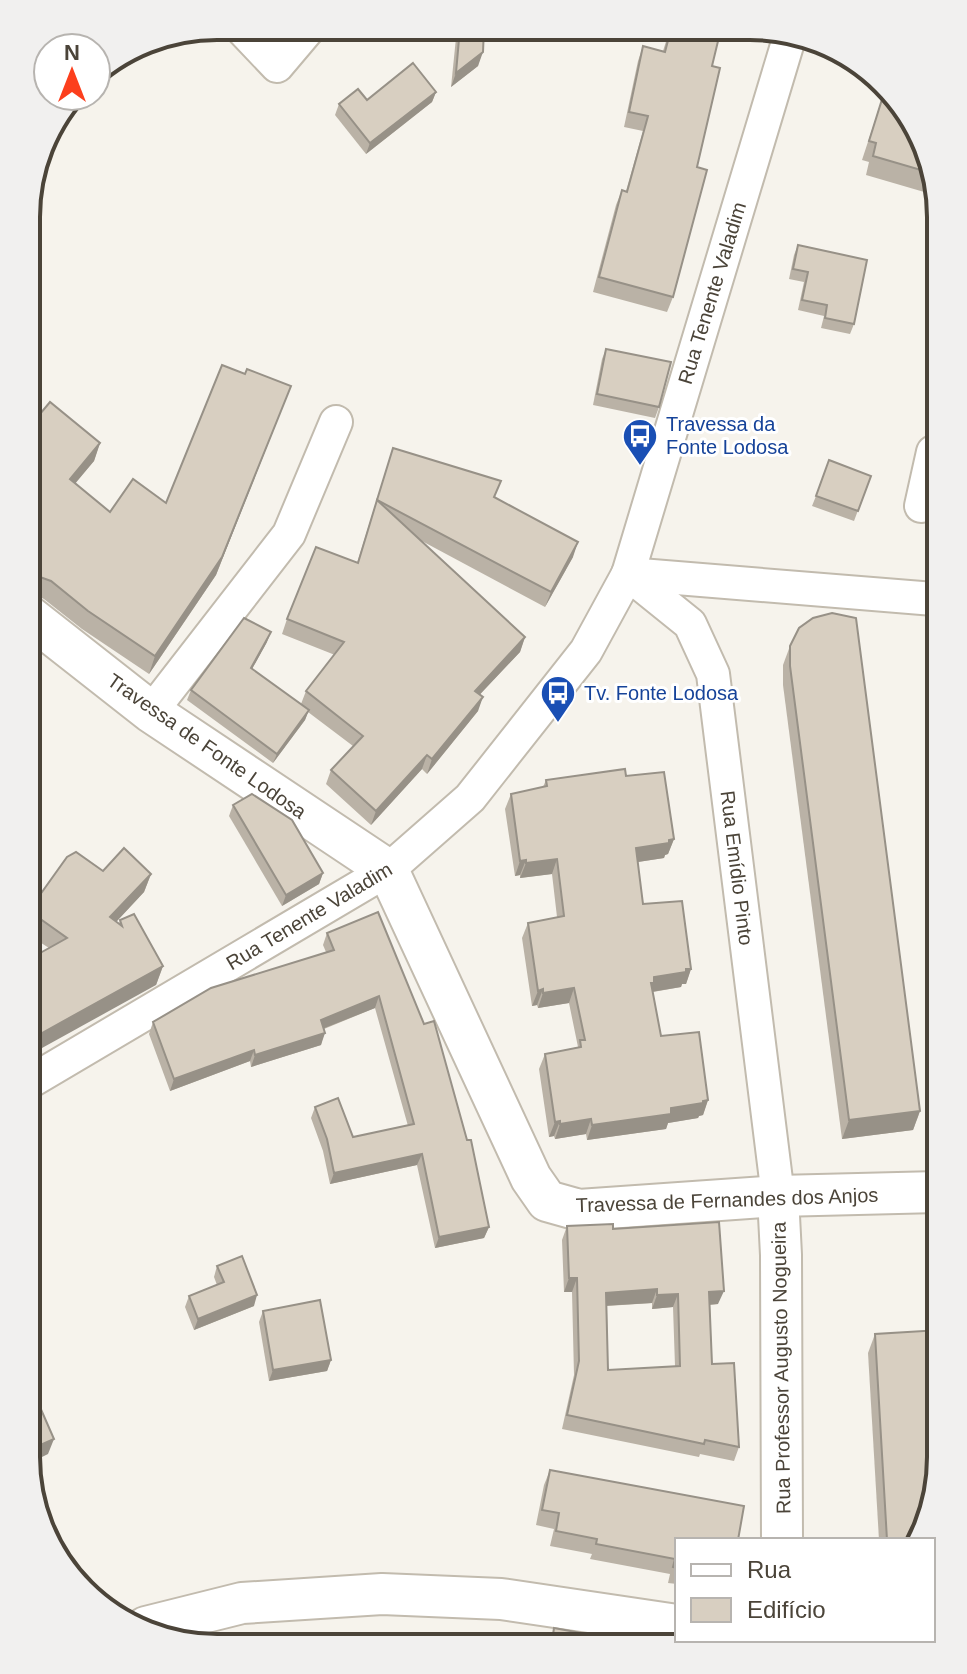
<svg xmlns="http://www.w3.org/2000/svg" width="967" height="1674" font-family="Helvetica,sans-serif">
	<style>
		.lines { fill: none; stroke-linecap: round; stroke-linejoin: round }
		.minor-casing { stroke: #c2bbae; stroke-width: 36 }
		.tertiary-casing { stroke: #c2bbae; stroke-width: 44 }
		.minor { stroke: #fff; stroke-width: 32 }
		.tertiary { stroke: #fff; stroke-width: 40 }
		.wall { fill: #bab2a6; fill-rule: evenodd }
		.shaded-wall { fill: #979187 }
		.building { fill: #d8cfc1; stroke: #979187; stroke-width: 2; fill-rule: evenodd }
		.labels { text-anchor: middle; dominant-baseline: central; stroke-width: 6; stroke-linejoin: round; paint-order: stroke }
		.street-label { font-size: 20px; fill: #4b4439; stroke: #fff }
		.transit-label { font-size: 20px; fill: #164399; stroke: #fff; text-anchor: start }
		.rim { fill: none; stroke: #4b4439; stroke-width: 4 }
	</style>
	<rect width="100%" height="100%" fill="#f6f3ec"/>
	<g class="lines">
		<g class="minor-casing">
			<g id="minor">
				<polyline points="239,26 277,66 310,27"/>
				<polyline points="921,506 933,452"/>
				<polyline points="628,574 690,624 713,674 778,1196"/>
				<polyline points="628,574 934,599"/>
				<polyline points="151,712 289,534 336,422"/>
				<polyline points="33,1080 388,870 470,798 586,651 628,574 791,32"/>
			</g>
		</g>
		<g class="tertiary-casing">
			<g id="tertiary">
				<polyline points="30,617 151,712 388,870 531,1178 547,1201 579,1210 778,1196 938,1192"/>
				<polyline points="778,1196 781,1255 782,1540"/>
				<polyline points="146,1627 242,1603 382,1594 501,1599 677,1625"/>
			</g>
		</g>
		<use href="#minor" class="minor"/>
		<use href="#tertiary" class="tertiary"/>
	</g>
	<g class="wall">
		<polygon points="457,28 484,28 478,66 451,87"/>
		<polygon points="670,29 712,66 697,167 673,297 667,312 593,292 616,205 622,190 626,191 643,131 624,127 638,61 643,46 663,51"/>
		<polygon points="436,92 432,102 366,154 335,115 339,104 367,100"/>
		<polygon points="884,93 931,155 931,194 866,175 869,162 862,160"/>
		<polygon points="798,245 854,324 850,334 821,328 824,316 798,310 804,282 789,279 794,255"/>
		<polygon points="606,349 659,407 655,418 593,405 602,359"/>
		<polygon points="245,374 291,386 216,575 149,674 82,629 44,599 34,594 30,595 29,427 100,443 94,461 75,483 110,512 166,503"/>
		<polygon points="393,448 495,497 573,557 545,607 420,540 525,637 520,652 480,694 478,711 427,774 422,769 371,825 326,784 331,770 353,746 308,712 305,720 273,763 187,700 191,690 267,642 252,669 301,704 306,691 335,655 282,634 287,619 357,563"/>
		<polygon points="871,476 854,521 812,506 816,496"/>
		<polygon points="790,646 920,1111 913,1130 842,1139 783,685 783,665"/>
		<polygon points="626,776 674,839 668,854 665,855 664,858 638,862 643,904 691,969 686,984 682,984 681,987 653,992 661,1036 708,1100 703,1115 699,1116 698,1118 668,1123 666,1129 587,1140 586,1134 555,1139 554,1136 549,1137 539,1069 545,1054 578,1047 569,1003 538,1008 537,1005 532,1006 522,938 528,923 557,917 552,874 520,878 520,875 515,876 505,809 511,794 543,787 546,780"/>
		<polygon points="233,805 323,873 319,884 282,906 229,816"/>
		<polygon points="103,871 151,874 144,892 116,922 119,924 120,920 163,966 156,985 49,948 32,937 32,906"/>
		<polygon points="378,912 489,1227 484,1238 435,1248 417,1165 330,1184 323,1151 311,1118 315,1107 353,1137 408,1126 375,1008 324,1029 321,1045 251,1067 250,1061 170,1091 149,1034 153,1022 326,952 323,945 327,933"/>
		<path d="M567,1226l46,3 105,75 -8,1 2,59 27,83 -5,14 -34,-7 -1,3 -137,-28 12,-54 -2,-83h-8l-2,-52zM652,1303v6l21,-2 2,59 -67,4 -1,-64z"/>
		<polygon points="217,1266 254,1306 194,1330 185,1307 189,1296 217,1285 214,1277"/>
		<polygon points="263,1311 331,1360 327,1371 269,1381 259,1322"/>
		<polygon points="875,1334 914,1540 879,1540 868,1353"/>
		<polygon points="550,1470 677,1540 677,1584 668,1583 670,1574 590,1559 592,1554 550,1546 554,1529 536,1525 544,1485"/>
	</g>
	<g class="shaded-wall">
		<polygon points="483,52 478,66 451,87 456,73"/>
		<polygon points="436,92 432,102 366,154 370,143"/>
		<polygon points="291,386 216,575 149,674 155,656"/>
		<polygon points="100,443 94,461 64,497 70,479"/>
		<polygon points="578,542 573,557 545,607 551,592"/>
		<polygon points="40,577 34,594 30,595 30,578"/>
		<polygon points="271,632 267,642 247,678 251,668"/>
		<polygon points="525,637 520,652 470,705 475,691"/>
		<polygon points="483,697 478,711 427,774 432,759"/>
		<polygon points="309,710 305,720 273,763 277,754"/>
		<polygon points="427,755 422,769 371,825 376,811"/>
		<polygon points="674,839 668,854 665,855 664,858 631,863 636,848"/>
		<polygon points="557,859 552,874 520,878 526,863"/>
		<polygon points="526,860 520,875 515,876 520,861"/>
		<polygon points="323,873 319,884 282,906 286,895"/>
		<polygon points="151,874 144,892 103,936 110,917"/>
		<polygon points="163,966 156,985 33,1053 33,1038"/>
		<polygon points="686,969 691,969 686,984 682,984 681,987 651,992 646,999 654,977"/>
		<polygon points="574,988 569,1003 538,1008 543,993"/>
		<polygon points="543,989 537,1005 532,1006 538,991"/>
		<polygon points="379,996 375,1008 317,1031 321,1020"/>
		<polygon points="325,1033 321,1045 251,1067 255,1055"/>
		<polygon points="254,1050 250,1061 170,1091 174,1079"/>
		<polygon points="708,1100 703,1115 699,1116 698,1118 668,1123 666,1129 587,1140 592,1125"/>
		<polygon points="920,1111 913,1130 842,1139 849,1120"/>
		<polygon points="591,1119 586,1134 555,1139 560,1124"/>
		<polygon points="560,1121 554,1136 549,1137 555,1122"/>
		<polygon points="422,1154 417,1165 330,1184 334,1173"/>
		<polygon points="489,1227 484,1238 435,1248 439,1237"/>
		<polygon points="569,1278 577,1278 572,1292 564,1292"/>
		<polygon points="657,1289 652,1303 601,1306 606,1293"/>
		<polygon points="724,1291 718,1304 704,1305 709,1292"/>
		<polygon points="678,1294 673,1307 652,1309 657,1295"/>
		<polygon points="257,1295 254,1306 194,1330 198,1319"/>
		<polygon points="331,1360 327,1371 269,1381 273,1370"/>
		<polygon points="54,1439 48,1454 36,1460 36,1447"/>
	</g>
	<g class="building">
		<polygon points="460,28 484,28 483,52 456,73"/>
		<polygon points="671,29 682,29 719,37 712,66 720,68 697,167 707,170 673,297 599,277 622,190 627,192 648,116 629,112 643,46 665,52"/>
		<polygon points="413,63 436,92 370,143 339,104 358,89 367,100"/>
		<polygon points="884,93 890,94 931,155 931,173 873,156 876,143 869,141"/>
		<polygon points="798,245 867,260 854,324 825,318 827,305 802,300 808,272 793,269"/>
		<polygon points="606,349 671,362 659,407 597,394"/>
		<polygon points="222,365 245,374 247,369 291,386 222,557 155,656 88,611 51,581 40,577 30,578 29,427 50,402 100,443 70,479 110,512 133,479 166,503"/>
		<polygon points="393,448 501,481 494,497 578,542 551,592 377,500"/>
		<polygon points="829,460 871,476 858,511 816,496"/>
		<polygon points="377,500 525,637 475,691 483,697 432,759 427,755 376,811 331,770 363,736 306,691 344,642 287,619 316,547 358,563"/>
		<polygon points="832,613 856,618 920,1111 849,1120 790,666 790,646 799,628 813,618"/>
		<polygon points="244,618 271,632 251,668 309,710 277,754 191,690"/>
		<polygon points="625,769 626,776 664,772 674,839 669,840 669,843 636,848 643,904 682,901 691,969 686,969 686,972 654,977 654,983 651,983 661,1036 699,1032 708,1100 703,1101 703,1103 671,1108 671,1114 592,1125 591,1119 560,1124 560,1121 555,1122 545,1054 581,1047 580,1040 585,1040 574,988 543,993 543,989 538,991 528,923 564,916 557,859 526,863 526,860 520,861 511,794 547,786 546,780"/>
		<polygon points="252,794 292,820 323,873 286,895 233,805"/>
		<polygon points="124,848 151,874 110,917 122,926 120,920 134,914 163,966 33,1038 33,957 67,938 32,913 32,906 67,857 76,852 103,871"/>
		<polygon points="378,912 424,1024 434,1021 467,1140 471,1140 489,1227 439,1237 422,1154 334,1173 327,1139 315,1107 338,1098 353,1137 414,1124 379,996 321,1020 325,1033 255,1055 254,1050 174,1079 153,1022 211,988 334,950 327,933"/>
		<path d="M719,1222l5,69 -15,1 3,72 22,-1 5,84 -34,-7 -1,4 -137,-29 12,-54 -2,-83h-8l-2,-52 46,-2v5zM657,1289v6l21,-1 2,72 -72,4 -2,-77z"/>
		<polygon points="242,1256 257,1295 198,1319 189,1296 224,1282 217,1266"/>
		<polygon points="320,1300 331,1360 273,1370 263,1311"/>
		<polygon points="940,1330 941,1470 914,1540 887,1540 875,1334"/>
		<polygon points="36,1398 54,1439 36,1447"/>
		<polygon points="550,1470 744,1506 738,1540 677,1540 677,1568 673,1567 675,1559 596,1544 597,1539 556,1531 559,1513 542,1510"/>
		<polygon points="554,1628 619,1640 552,1641"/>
	</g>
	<defs>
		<g id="bus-pin" transform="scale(1.8)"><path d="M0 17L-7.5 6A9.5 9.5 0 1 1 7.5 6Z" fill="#1a4fb4" stroke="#fff"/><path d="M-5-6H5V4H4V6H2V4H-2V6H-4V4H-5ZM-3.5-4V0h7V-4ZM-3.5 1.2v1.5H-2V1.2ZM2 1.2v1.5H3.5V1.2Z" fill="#fff"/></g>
	</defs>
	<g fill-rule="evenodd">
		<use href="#bus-pin" x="640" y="436"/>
		<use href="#bus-pin" x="558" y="693"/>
	</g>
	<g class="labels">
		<g class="street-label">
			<text transform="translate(712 293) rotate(-73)">Rua Tenente Valadim</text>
			<text transform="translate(207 746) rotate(35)">Travessa de Fonte Lodosa</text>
			<text transform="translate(737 868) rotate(83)">Rua Emídio Pinto</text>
			<text transform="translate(309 916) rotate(-31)">Rua Tenente Valadim</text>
			<text transform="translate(727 1200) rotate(-2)">Travessa de Fernandes dos Anjos</text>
			<text transform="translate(781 1368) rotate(-91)">Rua Professor Augusto Nogueira</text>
		</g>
		<g class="transit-label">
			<text x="666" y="424">Travessa da<tspan x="666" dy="23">Fonte Lodosa</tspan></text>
			<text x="584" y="693">Tv. Fonte Lodosa</text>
		</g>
	</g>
	<path d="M0 0H967V1674H0ZM217 40H750A177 177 0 0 1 927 217V1457A177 177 0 0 1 750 1634H217A177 177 0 0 1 40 1457V217A177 177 0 0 1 217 40Z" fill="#f1f0ef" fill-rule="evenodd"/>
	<path class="rim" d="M217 40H750A177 177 0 0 1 927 217V1457A177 177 0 0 1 750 1634H217A177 177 0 0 1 40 1457V217A177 177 0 0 1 217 40Z"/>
	<rect x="675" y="1538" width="260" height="104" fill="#ffffff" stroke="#b7b4b0" stroke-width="2"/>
	<rect x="691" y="1564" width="40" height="12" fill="#ffffff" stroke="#b7b4b0" stroke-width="2"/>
	<text x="747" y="1578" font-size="24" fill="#4b4439">Rua</text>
	<rect x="691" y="1598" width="40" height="24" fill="#d8cfc1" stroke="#b7b4b0" stroke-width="2"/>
	<text x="747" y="1618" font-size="24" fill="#4b4439">Edifício</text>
	<g transform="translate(72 72)"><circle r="38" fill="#ffffff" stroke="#b7b4b0" stroke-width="2"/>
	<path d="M0-6L14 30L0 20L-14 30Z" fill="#fc3f1d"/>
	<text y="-12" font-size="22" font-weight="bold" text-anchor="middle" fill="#4b4439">N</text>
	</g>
</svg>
